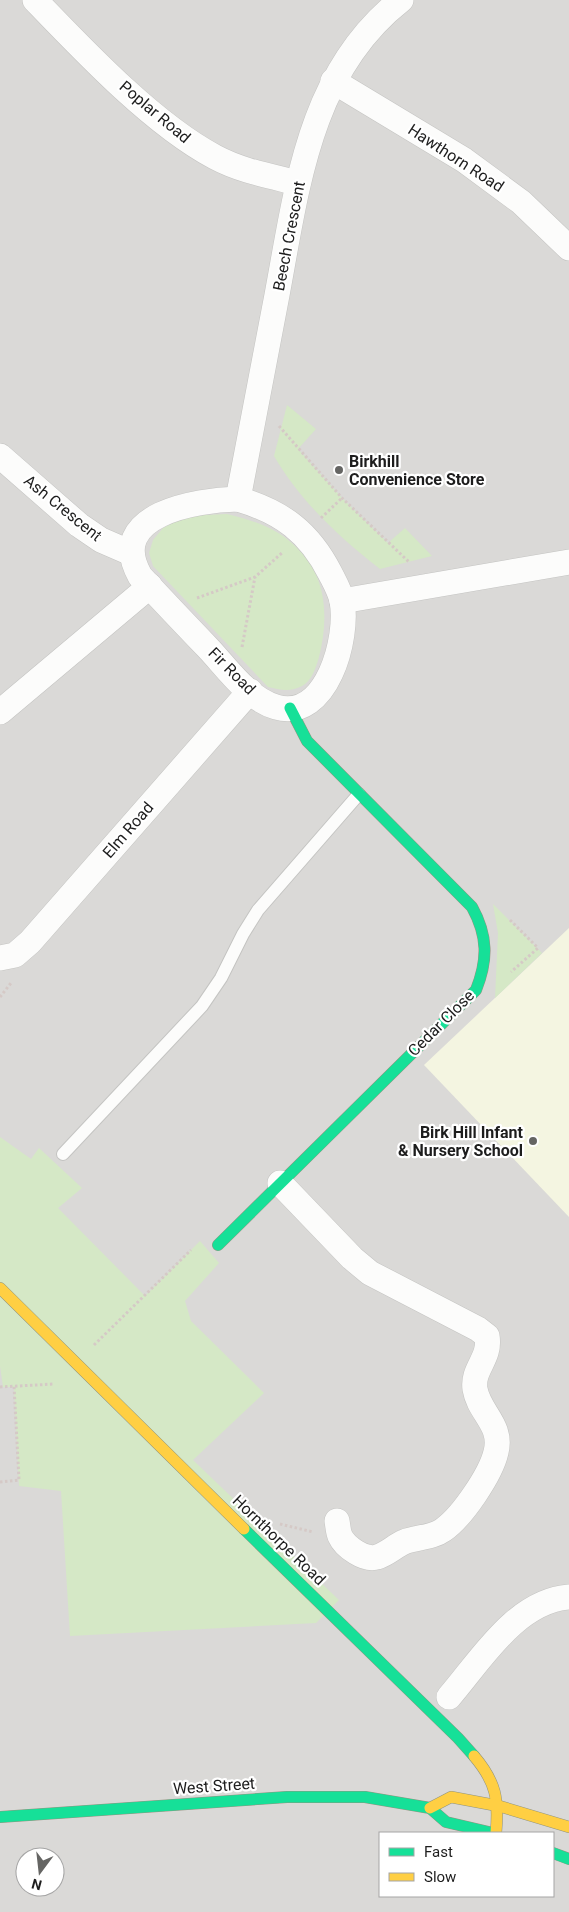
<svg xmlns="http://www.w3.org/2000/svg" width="569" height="1912" font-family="Roboto,sans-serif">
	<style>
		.residential { fill: #dad9d7; fill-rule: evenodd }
		.education { fill: #f4f5e1 }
		.grass { fill: #d5e8c6 }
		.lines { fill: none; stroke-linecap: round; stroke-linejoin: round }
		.lane-casing { stroke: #c4c4c2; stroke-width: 14 }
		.street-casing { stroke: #c4c4c2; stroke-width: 26 }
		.fast-casing { stroke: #91947f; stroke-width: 12 }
		.slow-casing { stroke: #91947f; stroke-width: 12 }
		.path { stroke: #d5c9c6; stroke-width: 3; stroke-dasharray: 2.5 2.5; stroke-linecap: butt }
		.lane { stroke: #fcfcfb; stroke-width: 12 }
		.street { stroke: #fcfcfb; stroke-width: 25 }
		.fast { stroke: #16e098; stroke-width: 11 }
		.slow { stroke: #ffcf43; stroke-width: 11 }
		.poi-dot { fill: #656563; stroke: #fff; stroke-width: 2 }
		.labels { text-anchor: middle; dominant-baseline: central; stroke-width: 4.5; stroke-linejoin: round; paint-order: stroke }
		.street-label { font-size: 16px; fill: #1d1d1d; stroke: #fff }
		.poi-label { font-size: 16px; font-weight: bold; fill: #1d1d1d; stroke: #fff; text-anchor: start }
	</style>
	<rect width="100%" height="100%" fill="#ebeae6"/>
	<path class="residential" d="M0,0h569v1912h-569zM380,1833h173v63h-173zM25,1857h30v30h-30z"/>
	<polygon class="education" points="569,928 569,1217 424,1065"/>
	<g class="grass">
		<path d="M287,405l29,24 -18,20 44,49 46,45 17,-15 27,28 -52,13c-41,-32 -80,-68 -106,-113z"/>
		<path d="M227,514c31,8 52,14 74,38 27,29 27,70 18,105 -3,10 -7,24 -17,29 -11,6 -22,4 -34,1l-115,-121 -4,-13 4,-13 10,-12 23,-12z"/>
		<polygon points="493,904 542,953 495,998 498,933"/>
		<polygon points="0,1137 31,1159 39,1148 82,1188 58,1208 145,1296 200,1241 219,1263 185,1301 191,1321 264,1393 193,1460 339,1600 316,1623 70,1636 61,1491 19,1486 14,1387 3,1387 0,1366"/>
	</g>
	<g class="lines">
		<g class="lane-casing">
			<polyline id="lane" points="63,1154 202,1006 221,978 243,934 258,910 359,794"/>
		</g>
		<g class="street-casing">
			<g id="street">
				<path d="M35,0c50,52 118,124 180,157 26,14 55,19 83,26"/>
				<polyline points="333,81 464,160 521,202 569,248"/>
				<polyline points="0,456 79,525 101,540 131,553"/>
				<path d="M238,499c44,13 71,33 92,74 4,8 10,18 12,28 7,36 -15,121 -66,106 -28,-8 -49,-39 -68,-59 -23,-24 -46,-48 -68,-72 -35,-62 57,-76 98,-77z"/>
				<path d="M238,499c13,-68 26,-136 39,-204 20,-107 32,-223 124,-295"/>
				<polyline points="342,601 569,562"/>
				<polyline points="0,712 150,586"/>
				<polyline points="0,958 15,955 30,942 250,691"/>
				<path d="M280,1183l72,75 18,15 108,56 9,7c4,23 -15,32 -12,53 4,24 28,36 21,63 -5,22 -34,65 -53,78 -11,8 -27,7 -39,12 -9,4 -17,12 -27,15 -12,4 -32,-10 -37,-21 -2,-5 -2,-10 -3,-15"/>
				<path d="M449,1697c32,-37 67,-96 120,-100"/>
			</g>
		</g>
		<g class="fast-casing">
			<g id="fast">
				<path d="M218,1245l258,-255c12,-30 12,-54 -4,-83l-165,-166 -17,-33"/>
				<polyline points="244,1529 458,1738 474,1756"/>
				<polyline points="0,1817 287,1797 365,1797 430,1808 446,1822 493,1833"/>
				<polyline points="553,1853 569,1859"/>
			</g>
		</g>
		<g class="slow-casing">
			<g id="slow">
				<polyline points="0,1288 244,1529"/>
				<path d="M474,1756c22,26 25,43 22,77"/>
				<polyline points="430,1808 451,1797 499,1806 569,1827"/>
			</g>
		</g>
		<g class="path">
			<polyline points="279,426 342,498 409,562"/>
			<polyline points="321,518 342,498"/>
			<polyline points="197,598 255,577 283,552"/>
			<polyline points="242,647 255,577"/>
			<polyline points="510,920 538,948 511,972"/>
			<polyline points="0,997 11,983"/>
			<polyline points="94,1345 191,1250"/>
			<polyline points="0,1387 54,1384"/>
			<polyline points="0,1482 19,1480 14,1386"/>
			<polyline points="280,1524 313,1532"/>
		</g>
		<use href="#lane" class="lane"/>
		<use href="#street" class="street"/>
		<use href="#fast" class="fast"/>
		<use href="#slow" class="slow"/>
	</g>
	<g class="poi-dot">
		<circle cx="339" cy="470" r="5"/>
		<circle cx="533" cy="1141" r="5"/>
	</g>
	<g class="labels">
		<g class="street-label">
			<text transform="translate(155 112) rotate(40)">Poplar Road</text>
			<text transform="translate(456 158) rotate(33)">Hawthorn Road</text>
			<text transform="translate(289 236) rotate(-79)">Beech Crescent</text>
			<text transform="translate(63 508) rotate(39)">Ash Crescent</text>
			<text transform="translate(232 671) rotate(45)">Fir Road</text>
			<text transform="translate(128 830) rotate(-49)">Elm Road</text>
			<text transform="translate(441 1023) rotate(-45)">Cedar Close</text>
			<text transform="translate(279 1540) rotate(44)">Hornthorpe Road</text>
			<text transform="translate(214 1786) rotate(-4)">West Street</text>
		</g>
		<g class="poi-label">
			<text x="349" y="461">Birkhill<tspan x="349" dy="18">Convenience Store</tspan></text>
			<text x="523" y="1132" text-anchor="end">Birk Hill Infant<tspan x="523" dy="18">&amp; Nursery School</tspan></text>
		</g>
	</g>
	<rect x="379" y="1832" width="175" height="65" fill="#ffffff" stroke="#a5a5a5"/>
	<rect x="389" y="1848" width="25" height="8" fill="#16e098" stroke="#a5a5a5"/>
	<text x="424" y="1857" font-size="15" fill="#1d1d1d">Fast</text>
	<rect x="389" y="1873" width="25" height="8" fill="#ffcf43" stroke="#a5a5a5"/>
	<text x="424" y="1882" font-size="15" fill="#1d1d1d">Slow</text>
	<g transform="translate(40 1872) rotate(195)"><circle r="24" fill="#ffffff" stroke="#a5a5a5"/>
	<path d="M0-4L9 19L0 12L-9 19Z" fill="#656563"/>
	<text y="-8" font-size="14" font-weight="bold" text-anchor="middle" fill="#1d1d1d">N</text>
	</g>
</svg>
